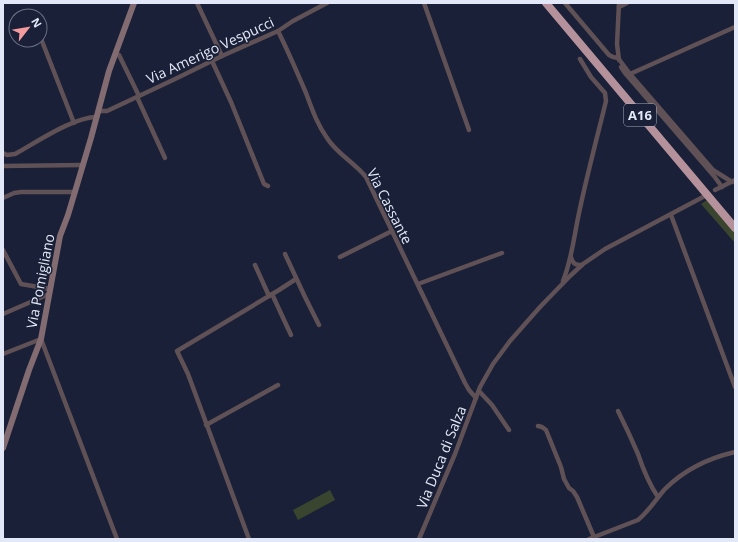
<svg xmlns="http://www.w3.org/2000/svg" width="738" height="542" font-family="'Open Sans',sans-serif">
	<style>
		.green { fill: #39452e }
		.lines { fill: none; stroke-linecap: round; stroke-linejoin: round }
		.street { stroke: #5f5155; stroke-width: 4.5 }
		.secondary { stroke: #826b71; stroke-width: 6 }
		.highway { stroke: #b5929b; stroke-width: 8 }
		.labels { text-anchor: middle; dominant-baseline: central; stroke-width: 3; stroke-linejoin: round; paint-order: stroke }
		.shield { fill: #1a2037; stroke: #a6acbd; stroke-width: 1 }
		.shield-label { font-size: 13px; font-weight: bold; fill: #e2e8f7 }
		.street-label { font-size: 14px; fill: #e2e8f7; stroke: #1a2037 }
	</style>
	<rect width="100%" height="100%" fill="#1a2037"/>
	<g class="green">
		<polygon points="707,200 735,233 735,243 701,204"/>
		<polygon points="330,490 335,500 298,520 293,510"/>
	</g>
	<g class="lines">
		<g class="street">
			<polyline points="197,3 222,56"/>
			<polyline points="424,3 469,130"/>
			<polyline points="565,3 609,55 613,57 618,58 630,74 713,170 732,182"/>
			<polyline points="619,7 627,3"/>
			<polyline points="29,12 31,16"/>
			<path d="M278,31c10,20 19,41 28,62 6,16 11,31 21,45 10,16 27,24 39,39l99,206 4,7 7,8"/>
			<polyline points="40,36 74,123"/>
			<polyline points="119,55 139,96"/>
			<polyline points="619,60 617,44 619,3"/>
			<polyline points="212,61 231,102 264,184 268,186"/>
			<polyline points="621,67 625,73 714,176 722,187"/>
			<polyline points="630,74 735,27"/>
			<polyline points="137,97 165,158"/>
			<polyline points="99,111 107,111 173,80 222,56 278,31 293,21 327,3"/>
			<path d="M3,153l4,2 8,-1c22,-12 58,-37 82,-37"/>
			<polyline points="3,166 83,165"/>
			<polyline points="715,190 735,180"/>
			<polyline points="3,198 14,193 21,192 75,192"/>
			<polyline points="671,215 735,387"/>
			<polyline points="3,250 21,284 50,289"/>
			<polyline points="285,254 305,297 319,325"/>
			<polyline points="340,257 392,231"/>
			<path d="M571,257c2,7 4,8 11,8"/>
			<polyline points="255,265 269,296"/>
			<path d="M563,281c9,-22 11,-45 16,-68 8,-38 18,-75 27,-112l-1,-8 -14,-16 -11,-18"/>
			<polyline points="418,284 502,253"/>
			<polyline points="272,294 291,335"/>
			<polyline points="3,314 49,294"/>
			<polyline points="3,354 41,339 117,539"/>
			<polyline points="479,391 492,405 509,430"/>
			<path d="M618,411c7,14 14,29 20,43 5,15 11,30 20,43"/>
			<polyline points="206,425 278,385"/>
			<polyline points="538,426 542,427 546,430 561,467 564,479 569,488 573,491 577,497 594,537"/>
			<polyline points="249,539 188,374 177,351 279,290 296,279"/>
			<polyline points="419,539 455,454 480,387 493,364 510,341 540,307 570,276 583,264 605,249 703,197"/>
			<path d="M589,539l49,-19c11,-9 18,-21 27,-31 19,-19 44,-31 70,-37"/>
		</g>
		<polyline class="secondary" points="3,448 29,370 41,339 60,236 68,215 91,138 109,71 134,3"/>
		<polyline class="highway" points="546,3 735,228"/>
	</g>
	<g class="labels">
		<rect class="shield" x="624" y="104" width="32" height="22" rx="3"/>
		<g class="shield-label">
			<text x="640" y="115">A16</text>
		</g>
		<g class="street-label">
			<text transform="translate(210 50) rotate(-25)">Via Amerigo Vespucci</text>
			<text transform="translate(390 206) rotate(63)">Via Cassante</text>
			<text transform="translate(40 281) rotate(-79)">Via Pomigliano</text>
			<text transform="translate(441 457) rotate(-68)">Via Duca di Salza</text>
		</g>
	</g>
	<rect width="738" height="542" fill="none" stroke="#e2e8f7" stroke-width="8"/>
	<g transform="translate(28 28) rotate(59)"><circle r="19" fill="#1a2037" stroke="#6a7084"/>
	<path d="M0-3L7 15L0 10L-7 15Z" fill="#f59b9e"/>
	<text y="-6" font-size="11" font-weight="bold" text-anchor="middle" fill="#e2e8f7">N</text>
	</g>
</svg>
